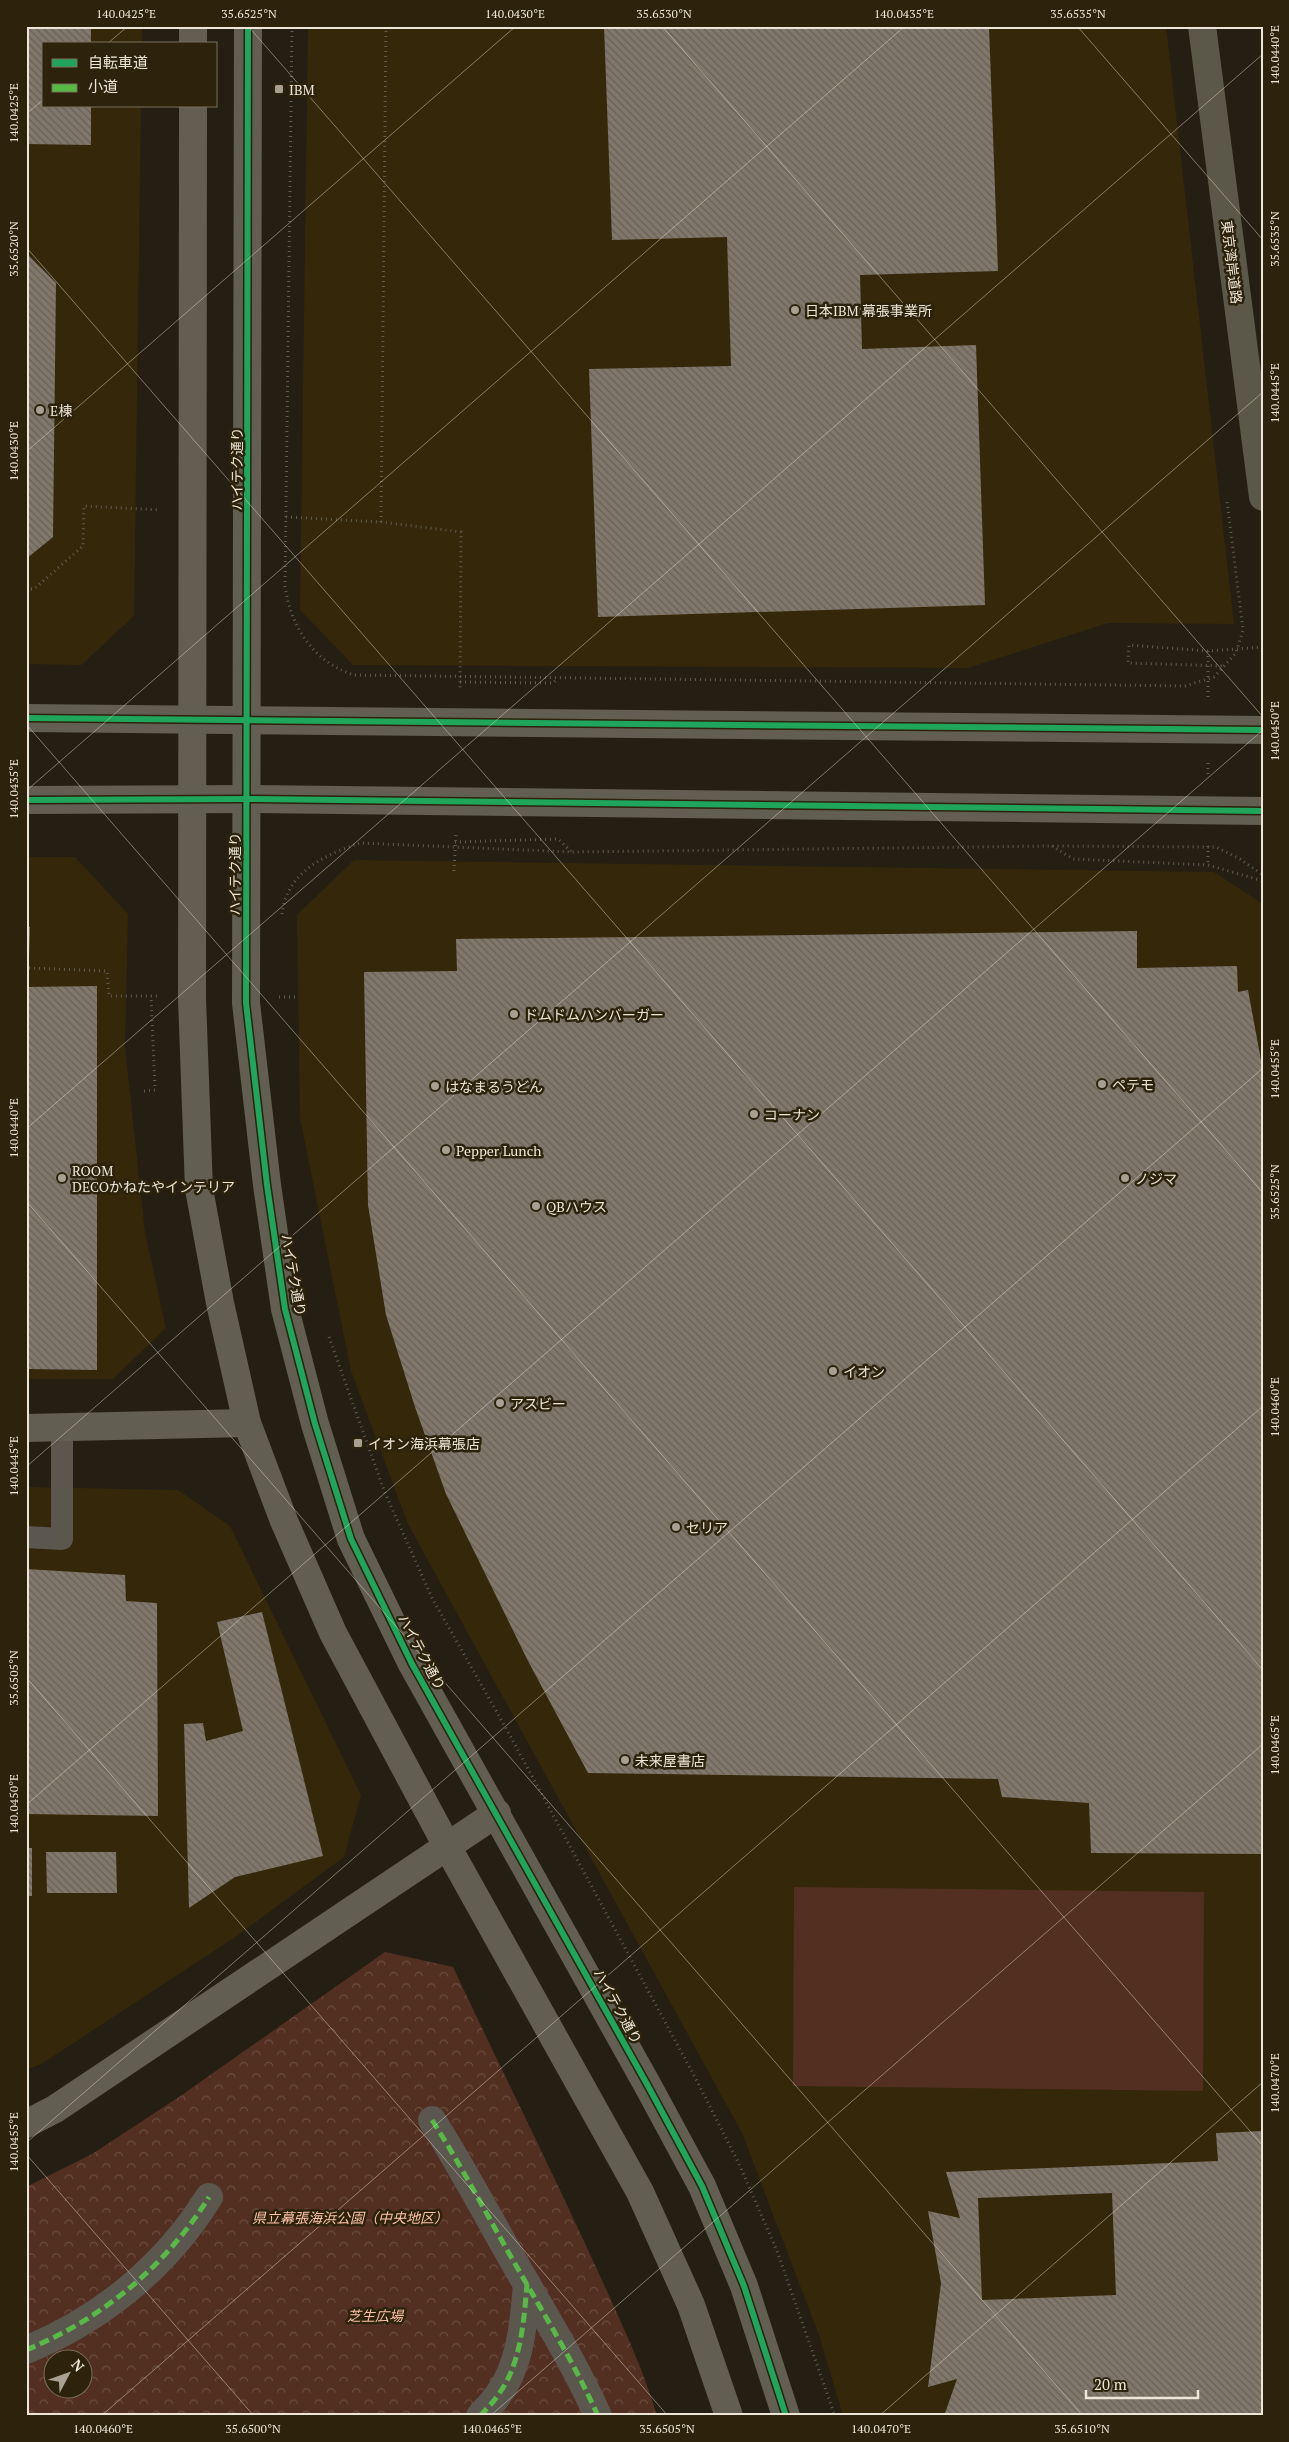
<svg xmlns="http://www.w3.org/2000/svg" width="1289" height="2442" font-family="'PT Serif','Noto Sans JP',serif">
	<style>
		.built { fill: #34270a }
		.green { fill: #522f21 }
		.park { fill: url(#park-crowns); fill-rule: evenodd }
		.building { fill: url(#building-back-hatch); fill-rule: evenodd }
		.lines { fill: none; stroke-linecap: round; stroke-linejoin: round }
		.path { stroke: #605c54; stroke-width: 3; stroke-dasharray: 1 4; stroke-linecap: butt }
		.lane { stroke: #5b564e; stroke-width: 22 }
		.street { stroke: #5b564e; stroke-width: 28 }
		.secondary { stroke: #625e52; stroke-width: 28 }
		.highway { stroke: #5c5849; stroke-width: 28 }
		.quiet { stroke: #58b947; stroke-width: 5; stroke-dasharray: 10 5; stroke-linecap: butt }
		.cycleway-casing { stroke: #2d220b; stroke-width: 9 }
		.cycleway { stroke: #20a55d; stroke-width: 6 }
		.ticks { fill: none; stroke: #ede6d8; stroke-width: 1; stroke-opacity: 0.45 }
		.poi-dot { fill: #a7a093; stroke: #2d220b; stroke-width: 2 }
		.labels { text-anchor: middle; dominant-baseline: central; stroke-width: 5; stroke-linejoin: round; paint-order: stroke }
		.poi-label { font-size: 14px; fill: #ede6d8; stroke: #2d220b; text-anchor: start }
		.street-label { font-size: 14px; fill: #ede6d8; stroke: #2d220b }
		.park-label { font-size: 14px; font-style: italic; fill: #fdc1a9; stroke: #2d220b }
		.neatline { fill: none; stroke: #ede6d8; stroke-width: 2 }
		.ticks-label { font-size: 12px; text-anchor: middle; fill: #ede6d8 }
	</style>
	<defs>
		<pattern id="park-crowns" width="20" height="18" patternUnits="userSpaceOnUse" patternTransform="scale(1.25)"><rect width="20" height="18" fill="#522f21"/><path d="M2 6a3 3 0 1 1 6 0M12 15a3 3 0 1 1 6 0" fill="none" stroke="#6b4d40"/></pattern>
		<pattern id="building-back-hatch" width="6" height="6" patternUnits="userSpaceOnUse" patternTransform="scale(1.25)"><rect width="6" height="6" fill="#81776b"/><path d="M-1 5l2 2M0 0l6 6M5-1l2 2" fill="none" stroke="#676058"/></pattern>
	</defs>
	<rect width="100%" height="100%" fill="#251f13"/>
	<g class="built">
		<polygon points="26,26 142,26 142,44 44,44 44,106 141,106 134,616 81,665 26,664"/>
		<polygon points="308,26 1166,26 1234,624 1108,623 968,668 353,665 300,610"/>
		<polygon points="26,857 75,857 128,914 125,1047 145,1233 166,1328 113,1379 26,1379"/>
		<polygon points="354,860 1214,872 1263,904 1263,2416 843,2416 820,2338 742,2133 408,1524 351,1371 300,1118 297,915"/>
		<polygon points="26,1487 178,1490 230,1526 361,1795 344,1857 234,1938 43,2063 26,2070"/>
	</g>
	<polygon class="green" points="794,1887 1204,1892 1203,2091 793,2086"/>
	<path class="park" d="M385,1952l68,15c47,100 96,198 142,298 22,49 47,99 62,151h-631v-229l66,-33 87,-57zM52,2360h30v30h-30z"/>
	<g class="building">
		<polygon points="26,26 91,26 91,44 44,44 44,106 91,106 91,145 26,144"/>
		<polygon points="604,26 989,26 998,271 860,275 862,349 976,345 985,605 598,617 589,369 731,366 727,237 612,240"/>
		<polygon points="26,253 56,283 53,537 26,559"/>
		<polygon points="26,927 30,927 28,986 26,986"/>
		<polygon points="1137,931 1137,968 1237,966 1238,992 1248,990 1263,1071 1263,1854 1091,1853 1089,1803 1002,1797 998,1779 588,1773 528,1661 446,1494 415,1407 386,1315 368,1205 364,972 457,971 456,939"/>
		<polygon points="97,986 97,1370 26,1369 26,987"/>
		<polygon points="26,1569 125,1575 126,1601 157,1603 158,1816 26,1814"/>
		<polygon points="262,1612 323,1856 235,1877 189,1908 184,1724 203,1723 206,1741 243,1731 217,1622"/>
		<rect x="26" y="1848" width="6" height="48"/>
		<polygon points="46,1852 116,1852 117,1893 47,1893"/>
		<path d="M1263,2131v285h-34v-3l-69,3h-216l13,-37 -29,8 13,-104 -13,-72 32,7 -14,-46 272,-11 -2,-28zM1112,2193l4,102 -134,5 -4,-102z"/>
	</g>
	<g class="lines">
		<g class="path">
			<path d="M292,26l-7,560c6,41 28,76 69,89l831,11 29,-9 22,-24 7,-23 -16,-129"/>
			<polyline points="286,517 381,522 461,532 460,690"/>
			<polyline points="381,522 386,26"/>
			<polyline points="26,589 34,589 83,546 84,506 160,510"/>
			<polyline points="1208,651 1129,645 1128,663 1225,666"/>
			<polyline points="460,682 553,683 558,678"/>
			<polyline points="1208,697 1208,651 1263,647"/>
			<polyline points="1208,763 1208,777"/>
			<polyline points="455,842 558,839 572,852"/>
			<polyline points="1052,846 1073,859 1208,865 1263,881"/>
			<polyline points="1208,846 1208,865"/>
			<polyline points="454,871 456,834"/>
			<path d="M282,914c1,-6 2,-14 5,-19 12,-29 46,-43 73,-52l212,9 479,-6 165,1 24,12 23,16"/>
			<polyline points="29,968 107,971 109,996 158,996"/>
			<polyline points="279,997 295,997"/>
			<polyline points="144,1091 155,1090 151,996"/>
			<polyline points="329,1337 385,1493 432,1598 507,1730 697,2081 739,2164 777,2251 835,2416"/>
		</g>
		<polyline class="lane" points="26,1537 62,1539 62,1427"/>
		<g class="street">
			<path d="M432,2120c30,47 55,95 82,142 29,51 60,100 84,154"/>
			<path d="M26,2350c76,-31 140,-84 183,-153"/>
			<path d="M480,2416c6,-7 13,-13 18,-21 23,-30 26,-75 29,-111"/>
		</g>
		<g class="secondary">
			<polyline points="193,26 193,44"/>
			<polyline points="248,26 246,1003 267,1185 285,1309 315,1424 351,1539 412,1664 648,2086 702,2186 744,2286 786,2416"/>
			<polyline points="193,106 192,999 199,1189 220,1303 247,1423 284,1521 333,1633 447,1846 640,2192 691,2305 729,2416"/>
			<polyline points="26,718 1263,730"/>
			<polyline points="26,800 247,799 1263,811"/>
			<polyline points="26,1428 247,1423"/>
			<polyline points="26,2124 55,2109 497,1813"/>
		</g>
		<polyline class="highway" points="1202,26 1263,497"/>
		<g class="quiet">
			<path d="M432,2120c30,47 55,95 82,142 29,51 60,100 84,154"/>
			<path d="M26,2350c76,-31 140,-84 183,-153"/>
			<path d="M480,2416c6,-7 13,-13 18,-21 23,-30 26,-75 29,-111"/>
		</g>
		<g class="cycleway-casing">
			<g id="cycleway">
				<polyline points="248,26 246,1003 267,1185 285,1309 315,1424 351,1539 412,1664 648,2086 702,2186 744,2286 786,2416"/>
				<polyline points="26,718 1263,730"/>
				<polyline points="26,800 247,799 1263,811"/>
			</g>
		</g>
		<use href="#cycleway" class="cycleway"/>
	</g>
	<path class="ticks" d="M248,26l1015,1167M662,26l601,691M1077,26l186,214M107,44l21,-18M26,114l18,-15M26,247l1237,1423M26,452l490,-426M26,724l1237,1422M26,791l879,-765M26,1129l1237,-1075M26,1201l1057,1215M26,1467l1237,-1075M26,1677l642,739M26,1805l1237,-1075M26,2143l1237,-1075M26,2154l228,262M101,2416l1162,-1010M490,2416l773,-672M879,2416l384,-334"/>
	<g class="poi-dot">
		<rect x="274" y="84" width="10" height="10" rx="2.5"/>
		<circle cx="795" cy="310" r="5"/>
		<circle cx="40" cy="410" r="5"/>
		<circle cx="514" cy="1014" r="5"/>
		<circle cx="1102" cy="1084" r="5"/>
		<circle cx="435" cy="1086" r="5"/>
		<circle cx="754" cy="1114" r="5"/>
		<circle cx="446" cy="1150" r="5"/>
		<circle cx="62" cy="1178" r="5"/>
		<circle cx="1125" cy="1178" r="5"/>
		<circle cx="536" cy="1206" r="5"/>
		<circle cx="833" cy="1371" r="5"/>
		<circle cx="500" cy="1403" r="5"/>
		<rect x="353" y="1438" width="10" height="10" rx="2.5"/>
		<circle cx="676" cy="1527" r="5"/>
		<circle cx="625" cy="1760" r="5"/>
	</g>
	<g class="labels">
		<g class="poi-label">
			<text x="289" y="89">IBM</text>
			<text x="805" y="310">日本IBM 幕張事業所</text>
			<text x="50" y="410">E棟</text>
			<text x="524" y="1014">ドムドムハンバーガー</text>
			<text x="1112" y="1084">ペテモ</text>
			<text x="445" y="1086">はなまるうどん</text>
			<text x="764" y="1114">コーナン</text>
			<text x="456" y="1150">Pepper Lunch</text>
			<text x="72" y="1170">ROOM<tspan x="72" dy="16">DECOかねたやインテリア</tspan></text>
			<text x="1135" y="1178">ノジマ</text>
			<text x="546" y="1206">QBハウス</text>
			<text x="843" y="1371">イオン</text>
			<text x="510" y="1403">アスビー</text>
			<text x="368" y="1443">イオン海浜幕張店</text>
			<text x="686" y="1527">セリア</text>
			<text x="635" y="1760">未来屋書店</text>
		</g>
		<g class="street-label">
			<text transform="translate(1232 262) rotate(83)">東京湾岸道路</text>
			<text transform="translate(236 469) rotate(-90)">ハイテク通り</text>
			<text transform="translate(234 874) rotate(-90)">ハイテク通り</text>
			<text transform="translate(294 1275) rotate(80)">ハイテク通り</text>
			<text transform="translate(422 1652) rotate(62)">ハイテク通り</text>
			<text transform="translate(618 2006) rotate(61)">ハイテク通り</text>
		</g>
		<g class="park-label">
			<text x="350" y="2217">県立幕張海浜公園（中央地区）</text>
			<text x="375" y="2315">芝生広場</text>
		</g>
	</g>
	<rect width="1289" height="2442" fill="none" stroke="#2d220b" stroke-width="55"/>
	<rect x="42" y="42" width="175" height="65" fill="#2d220b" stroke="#7a705d"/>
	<rect x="52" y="59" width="25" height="8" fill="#20a55d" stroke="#7a705d"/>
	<text x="88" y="68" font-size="15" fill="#ede6d8">自転車道</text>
	<rect x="52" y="84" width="25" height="8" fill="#58b947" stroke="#7a705d"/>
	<text x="88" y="92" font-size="15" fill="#ede6d8">小道</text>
	<g transform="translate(68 2374) rotate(49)"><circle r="24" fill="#2d220b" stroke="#7a705d"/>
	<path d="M0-4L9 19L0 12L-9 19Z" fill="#a7a093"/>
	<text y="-8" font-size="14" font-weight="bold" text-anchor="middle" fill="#ede6d8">N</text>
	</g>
	<path d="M1086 2390v8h112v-8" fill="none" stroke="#ede6d8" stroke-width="2.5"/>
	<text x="1094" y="2390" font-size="15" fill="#ede6d8" stroke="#2d220b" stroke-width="4" paint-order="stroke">20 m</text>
	<rect x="28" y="28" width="1234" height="2386" class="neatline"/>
	<g class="ticks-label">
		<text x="126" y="18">140.0425°E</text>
		<text x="249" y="18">35.6525°N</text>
		<text x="515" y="18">140.0430°E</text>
		<text x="664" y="18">35.6530°N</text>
		<text x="904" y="18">140.0435°E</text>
		<text x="1078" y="18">35.6535°N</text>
		<text transform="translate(1275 55) rotate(-90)" y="4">140.0440°E</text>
		<text transform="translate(14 113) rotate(-90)" y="4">140.0425°E</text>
		<text transform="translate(1275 239) rotate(-90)" y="4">35.6535°N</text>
		<text transform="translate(14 249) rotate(-90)" y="4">35.6520°N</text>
		<text transform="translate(1275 393) rotate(-90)" y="4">140.0445°E</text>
		<text transform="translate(14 451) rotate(-90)" y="4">140.0430°E</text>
		<text transform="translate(1275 731) rotate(-90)" y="4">140.0450°E</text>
		<text transform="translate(14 789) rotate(-90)" y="4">140.0435°E</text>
		<text transform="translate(1275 1069) rotate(-90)" y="4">140.0455°E</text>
		<text transform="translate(14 1128) rotate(-90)" y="4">140.0440°E</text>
		<text transform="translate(1275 1192) rotate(-90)" y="4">35.6525°N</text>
		<text transform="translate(1275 1407) rotate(-90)" y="4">140.0460°E</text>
		<text transform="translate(14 1466) rotate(-90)" y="4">140.0445°E</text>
		<text transform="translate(14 1678) rotate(-90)" y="4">35.6505°N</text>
		<text transform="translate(1275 1745) rotate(-90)" y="4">140.0465°E</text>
		<text transform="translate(14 1804) rotate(-90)" y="4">140.0450°E</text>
		<text transform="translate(1275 2083) rotate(-90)" y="4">140.0470°E</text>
		<text transform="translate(14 2142) rotate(-90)" y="4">140.0455°E</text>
		<text x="103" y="2433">140.0460°E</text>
		<text x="253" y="2433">35.6500°N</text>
		<text x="492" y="2433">140.0465°E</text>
		<text x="667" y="2433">35.6505°N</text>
		<text x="881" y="2433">140.0470°E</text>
		<text x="1082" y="2433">35.6510°N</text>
	</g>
</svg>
